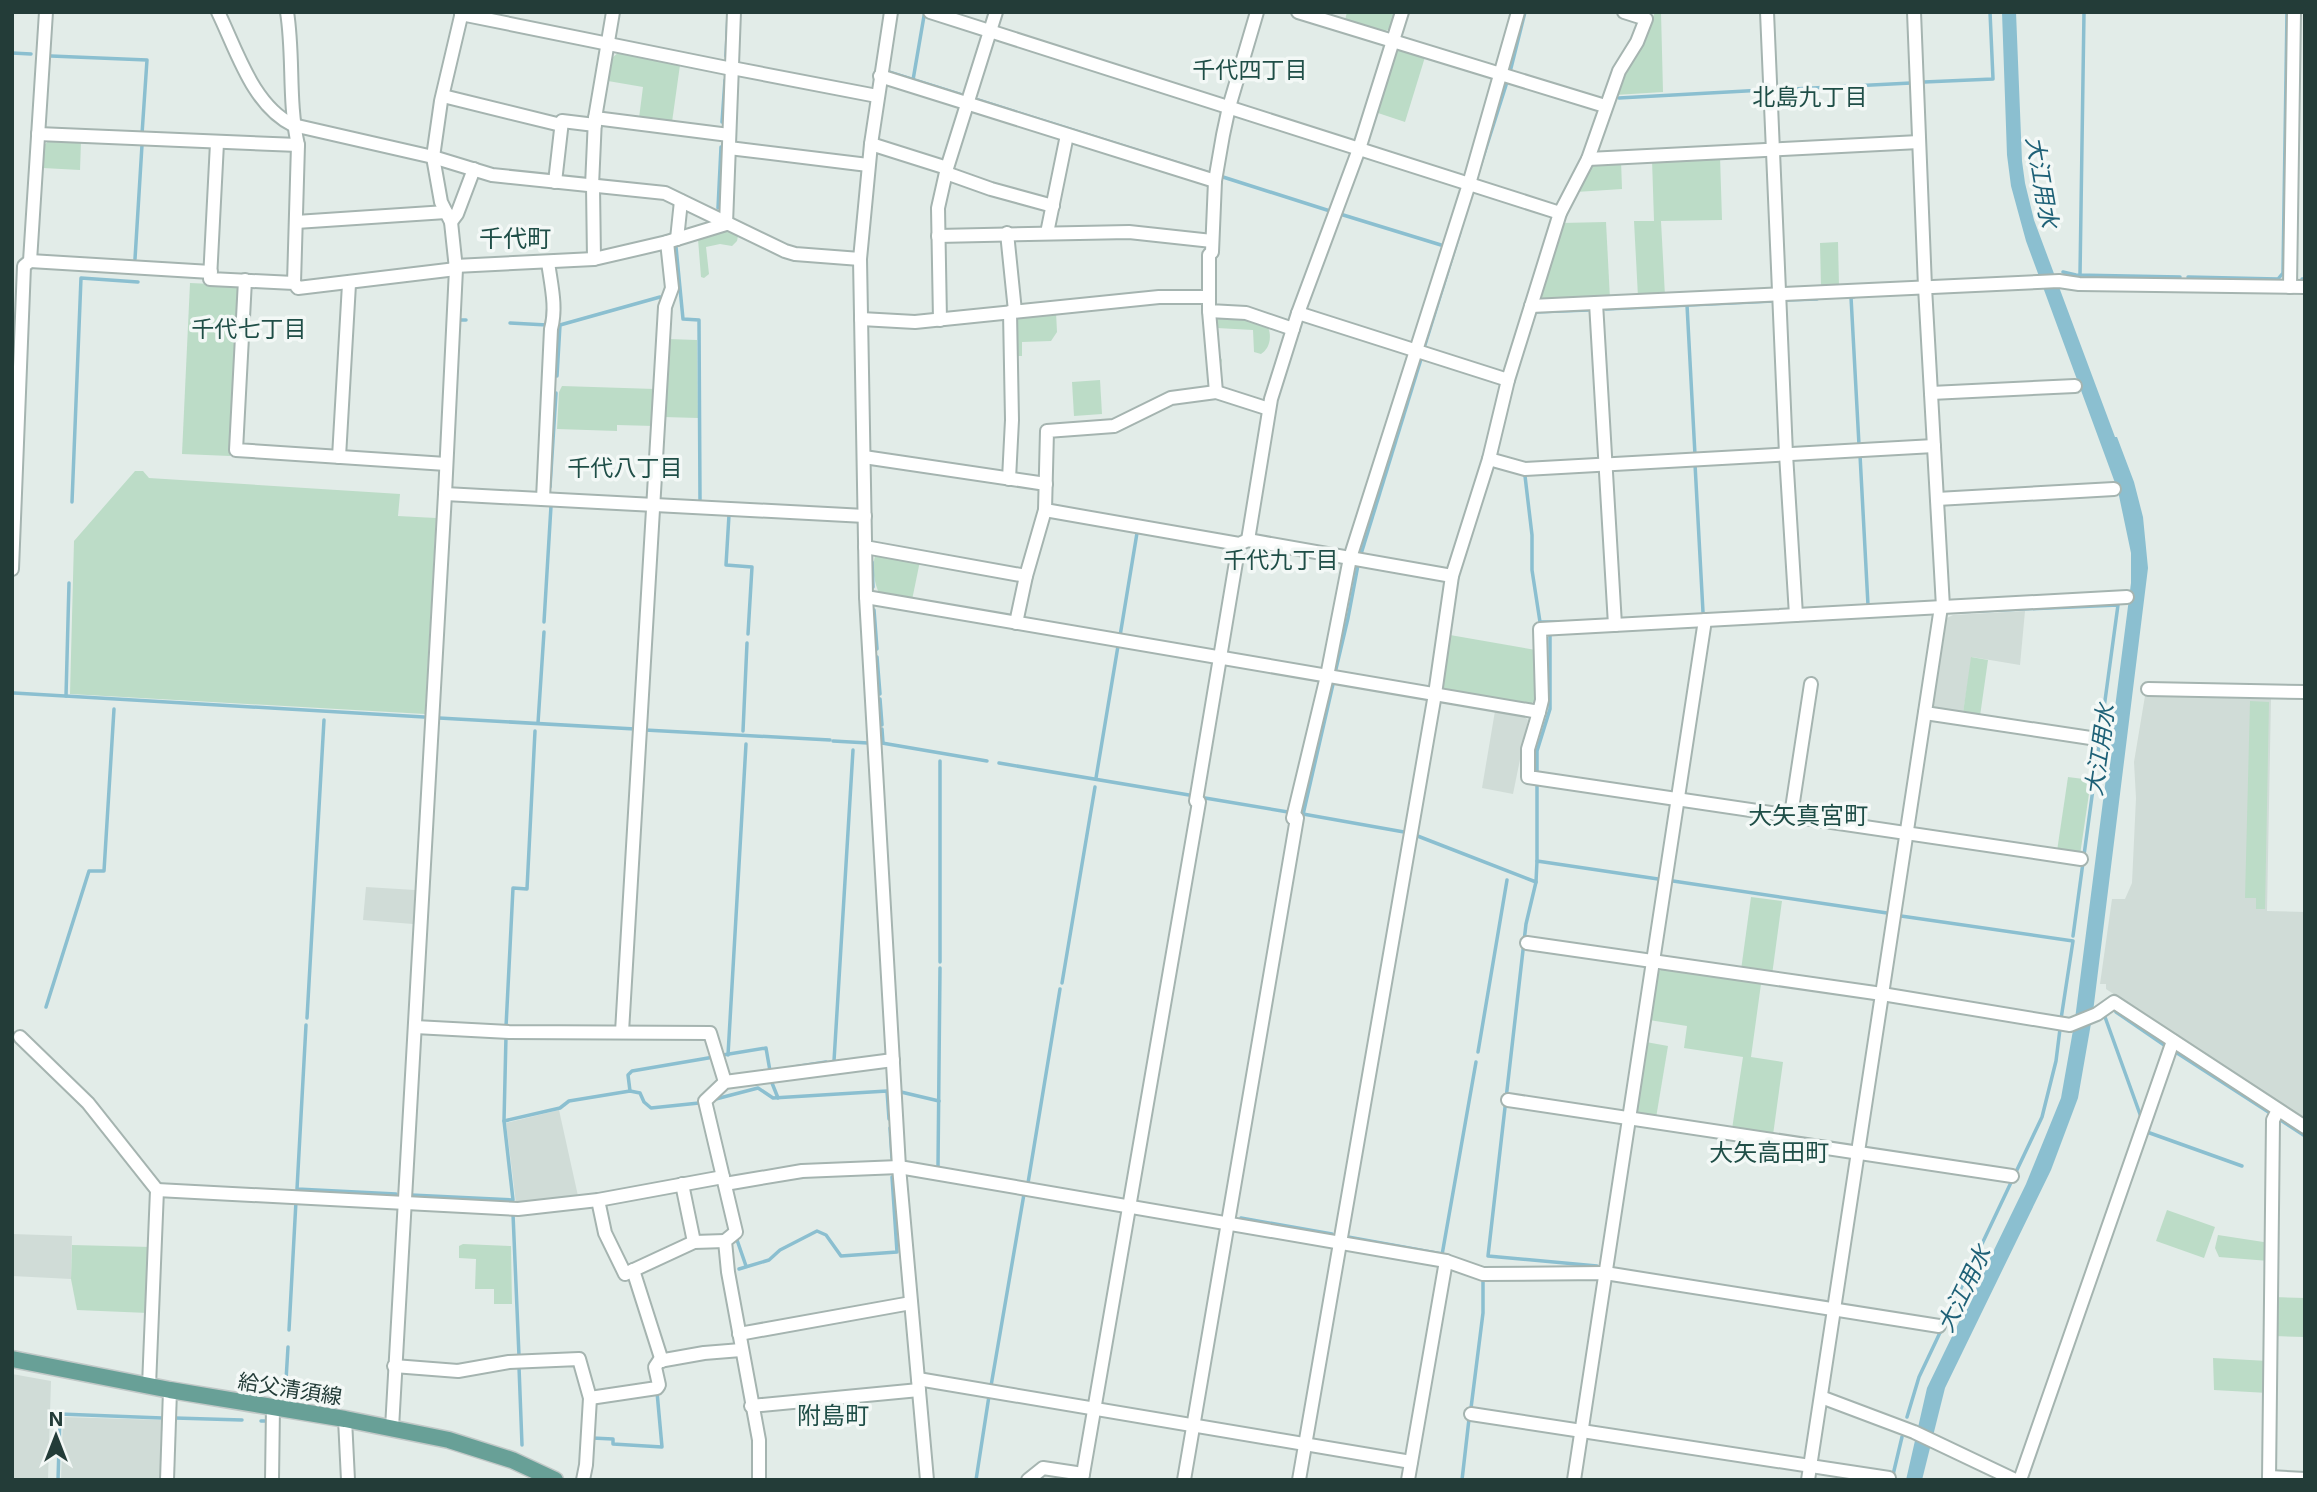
<svg xmlns="http://www.w3.org/2000/svg" width="2317" height="1492" font-family="Inter,'Noto Sans JP',sans-serif">
	<style>
		.built { fill: #d0dcd7 }
		.green { fill: #bcdcc7 }
		.water { fill: #8bbfd0 }
		.lines { fill: none; stroke-linecap: round; stroke-linejoin: round }
		.stream { stroke: #8bbfd0; stroke-width: 3.5 }
		.minor-casing { stroke: #a5b4b0; stroke-width: 16 }
		.major-casing { stroke: #c1c8c7; stroke-width: 19 }
		.minor { stroke: #fff; stroke-width: 12 }
		.major { stroke: #68a097; stroke-width: 16 }
		.labels { text-anchor: middle; dominant-baseline: central; stroke-width: 7; stroke-linejoin: round; paint-order: stroke }
		.street-label { font-size: 21px; fill: #233c38; stroke: #f3f8f6 }
		.neighbourhood-label { font-size: 23px; fill: #1f4e47; stroke: #f3f8f6 }
		.water-label { font-size: 23px; font-style: italic; fill: #1e6177; stroke: #f3f8f6 }
		.quarter-label { font-size: 24px; fill: #1f4e47; stroke: #f3f8f6 }
	</style>
	<rect width="100%" height="100%" fill="#e2ece8"/>
	<g class="built">
		<polygon points="2025,611 2020,665 1972,657 1963,713 1936,709 1931,703 1945,619 1953,615"/>
		<polygon points="2145,696 2271,699 2267,911 2305,912 2305,1120 2106,989 2106,984 2100,984 2112,899 2125,899 2132,883 2136,798 2134,762"/>
		<polygon points="1495,711 1524,716 1528,720 1513,794 1482,788"/>
		<polygon points="366,887 415,890 413,924 363,920"/>
		<polygon points="559,1110 578,1196 516,1203 506,1123"/>
		<polygon points="12,1234 72,1236 71,1279 12,1276"/>
		<polygon points="12,1374 51,1381 48,1480 12,1480"/>
		<polygon points="63,1417 161,1420 160,1480 61,1480"/>
	</g>
	<g class="green">
		<polygon points="1347,12 1395,12 1390,29 1383,32 1345,20"/>
		<polygon points="1655,12 1661,12 1663,92 1615,95 1642,44"/>
		<polygon points="1401,50 1425,57 1405,122 1375,112 1394,53"/>
		<polygon points="619,52 680,65 672,122 639,118 643,87 608,81 612,58"/>
		<polygon points="51,139 81,141 80,170 43,168 44,145"/>
		<polygon points="1720,156 1722,220 1661,221 1665,296 1638,297 1634,221 1654,221 1652,159"/>
		<path d="M1621,160l1,29 -46,3c15,-30 12,-28 45,-32z"/>
		<polygon points="1606,222 1610,299 1542,302 1539,297 1561,223"/>
		<polygon points="721,232 730,232 738,236 737,241 732,246 720,244 706,247 709,274 704,278 701,277 698,239 702,236"/>
		<polygon points="1838,242 1839,286 1821,287 1820,243"/>
		<polygon points="190,283 234,285 239,291 230,456 182,454"/>
		<polygon points="1056,312 1057,332 1051,341 1022,342 1022,356 1014,356 1013,317"/>
		<path d="M1213,317h29l25,8c5,9 4,23 -6,29l-7,-2 -1,-22 -36,-2 -1,21 6,11 -3,15z"/>
		<polygon points="668,339 697,340 698,418 664,417"/>
		<polygon points="1100,380 1102,414 1074,416 1072,382"/>
		<polygon points="562,386 655,389 654,426 617,425 617,431 557,429 559,392"/>
		<polygon points="135,471 143,471 149,478 400,494 398,516 436,518 425,714 70,694 74,541"/>
		<path d="M876,553l44,8 -8,39 -32,-5c-6,-11 -9,-30 -4,-42z"/>
		<polygon points="1450,635 1536,650 1537,700 1530,704 1445,690 1441,684"/>
		<polygon points="1971,657 1988,660 1980,716 1963,713"/>
		<polygon points="2250,701 2269,702 2265,909 2256,909 2256,898 2245,898"/>
		<polygon points="2068,777 2091,780 2080,855 2057,851"/>
		<polygon points="1751,897 1782,901 1772,975 1741,970"/>
		<polygon points="1662,969 1761,984 1751,1057 1783,1062 1773,1135 1732,1129 1743,1057 1684,1048 1687,1026 1649,1020 1656,974"/>
		<polygon points="1646,1042 1668,1046 1656,1118 1640,1115 1636,1108"/>
		<polygon points="2167,1210 2215,1227 2204,1258 2156,1241"/>
		<polygon points="2218,1235 2270,1243 2269,1261 2219,1257 2215,1248"/>
		<polygon points="463,1244 511,1246 512,1304 494,1304 494,1289 475,1289 476,1259 459,1258 459,1246"/>
		<polygon points="72,1245 151,1247 148,1313 77,1310 71,1279"/>
		<polygon points="2274,1297 2305,1298 2305,1337 2274,1336"/>
		<polygon points="2213,1358 2268,1361 2268,1393 2214,1390"/>
	</g>
	<polygon class="water" points="2002,12 2016,12 2022,161 2025,183 2034,220 2115,437 2117,437 2134,482 2143,517 2148,568 2093,1012 2078,1098 2051,1170 1945,1388 1922,1480 1906,1480 1927,1388 2026,1184 2061,1098 2075,1019 2131,583 2131,553 2118,491 2026,241 2011,186 2007,155"/>
	<g class="lines">
		<g class="stream">
			<polyline points="12,53 31,54"/>
			<polyline points="51,56 147,60 142,134"/>
			<polyline points="726,56 728,14"/>
			<polyline points="889,72 962,95"/>
			<polyline points="1510,72 1525,12"/>
			<polyline points="913,80 924,16"/>
			<polyline points="1924,82 1993,79 1990,12"/>
			<polyline points="1774,90 1911,83"/>
			<polyline points="1619,98 1764,90"/>
			<polyline points="978,100 1206,172"/>
			<polyline points="722,122 725,80"/>
			<polyline points="1479,170 1507,82"/>
			<polyline points="1223,177 1330,211"/>
			<polyline points="718,208 721,147"/>
			<polyline points="1340,214 1441,245"/>
			<polyline points="676,247 683,319 699,320 700,501"/>
			<polyline points="135,259 142,145"/>
			<polyline points="2063,272 2076,275 2180,277"/>
			<polyline points="2080,275 2084,12"/>
			<polyline points="2188,277 2278,279 2283,273 2287,12"/>
			<polyline points="2302,279 2305,279"/>
			<polyline points="1854,297 1851,297 1859,445"/>
			<polyline points="1787,300 1817,299"/>
			<polyline points="1687,305 1695,455"/>
			<polyline points="1606,309 1773,301"/>
			<polyline points="1535,312 1588,310"/>
			<polyline points="460,320 466,320"/>
			<polyline points="510,323 547,325"/>
			<polyline points="1424,348 1460,232"/>
			<polyline points="557,376 560,325 660,297"/>
			<polyline points="1860,455 1868,605"/>
			<polyline points="1695,464 1703,612"/>
			<polyline points="1525,476 1532,535 1532,570 1540,622 1566,622"/>
			<polyline points="550,487 556,393"/>
			<polyline points="72,502 81,278 138,282"/>
			<polyline points="729,515 726,565 752,567 748,634"/>
			<polyline points="1361,554 1421,359"/>
			<polyline points="872,562 873,587"/>
			<polyline points="874,610 877,649"/>
			<polyline points="1955,612 2118,605 2073,936"/>
			<polyline points="544,622 551,506"/>
			<polyline points="1120,636 1137,533"/>
			<polyline points="877,657 880,694"/>
			<polyline points="1335,673 1348,618 1358,565"/>
			<polyline points="14,693 424,717"/>
			<polyline points="66,696 69,583"/>
			<polyline points="880,699 882,725"/>
			<polyline points="439,718 635,729"/>
			<polyline points="538,723 544,632"/>
			<polyline points="882,729 883,743"/>
			<polyline points="645,730 830,740"/>
			<polyline points="743,731 747,643"/>
			<polyline points="833,741 868,743"/>
			<polyline points="882,743 987,761"/>
			<polyline points="999,763 1189,795"/>
			<polyline points="1537,771 1537,751 1550,709 1550,634"/>
			<polyline points="1096,778 1118,646"/>
			<polyline points="1205,798 1288,812"/>
			<polyline points="1303,814 1404,832"/>
			<polyline points="1302,819 1333,684"/>
			<polyline points="1415,835 1536,882 1537,861 1658,879"/>
			<polyline points="1537,861 1537,783"/>
			<polyline points="1673,881 1887,913"/>
			<polyline points="1536,882 1526,924 1488,1256 1597,1266"/>
			<polyline points="1901,916 2073,941 2061,1019"/>
			<polyline points="940,962 940,761"/>
			<polyline points="1062,983 1095,787"/>
			<polyline points="46,1007 89,871 104,871 114,709"/>
			<polyline points="2116,1012 2167,1047"/>
			<polyline points="2105,1017 2141,1117"/>
			<polyline points="307,1018 324,720"/>
			<polyline points="306,1025 297,1189 396,1194"/>
			<polyline points="506,1027 513,888 527,889 535,731"/>
			<polyline points="2174,1051 2270,1113"/>
			<polyline points="1478,1052 1507,880"/>
			<polyline points="723,1055 766,1048 770,1071 772,1070"/>
			<polyline points="728,1055 746,744"/>
			<polyline points="834,1061 853,750"/>
			<polyline points="794,1067 826,1062"/>
			<polyline points="772,1083 778,1098"/>
			<polyline points="630,1091 628,1075 632,1071 714,1057"/>
			<polyline points="901,1092 939,1101"/>
			<polyline points="712,1100 758,1088 773,1098 887,1091 889,1119"/>
			<polyline points="2279,1119 2305,1136"/>
			<polyline points="504,1121 506,1036"/>
			<polyline points="890,1128 892,1158"/>
			<polyline points="2147,1132 2242,1166"/>
			<polyline points="938,1167 940,968"/>
			<polyline points="1028,1183 1060,989"/>
			<polyline points="411,1195 513,1200 504,1121 560,1108 569,1101 630,1091 640,1093 644,1102 651,1108 699,1103"/>
			<polyline points="513,1214 519,1356"/>
			<polyline points="1241,1218 1332,1234"/>
			<polyline points="736,1237 746,1266"/>
			<polyline points="1348,1237 1442,1254"/>
			<polyline points="1442,1255 1476,1062"/>
			<polyline points="739,1269 769,1260 780,1250 817,1231 826,1235 841,1256 897,1252 892,1177"/>
			<polyline points="289,1330 296,1201"/>
			<polyline points="519,1367 522,1445"/>
			<polyline points="991,1386 1024,1194"/>
			<polyline points="285,1397 288,1347"/>
			<polyline points="1471,1408 1483,1313 1483,1281"/>
			<polyline points="1907,1417 1919,1377 2042,1117 2056,1061 2060,1029"/>
			<polyline points="175,1418 242,1420"/>
			<polyline points="261,1421 266,1421"/>
			<polyline points="592,1438 613,1439 613,1444 662,1447 657,1392"/>
			<polyline points="1892,1479 1902,1437"/>
			<polyline points="58,1480 60,1414 162,1418"/>
			<polyline points="976,1480 989,1396"/>
			<polyline points="1462,1480 1469,1419"/>
		</g>
		<g class="minor-casing">
			<g id="minor">
				<path d="M218,12c19,39 35,94 75,113l140,32 59,18 173,18 120,58 10,3 65,5"/>
				<path d="M287,12c7,44 1,89 11,133l-4,138"/>
				<polyline points="891,12 871,144 860,259 866,597 899,1167 927,1480"/>
				<polyline points="930,12 1560,213"/>
				<polyline points="1257,12 1229,107 1223,135 1215,181 1212,252 1209,255 1209,311 1246,313 1293,329"/>
				<polyline points="1298,12 1605,106"/>
				<polyline points="1767,12 1786,454 1796,615"/>
				<polyline points="1914,12 1925,287 1943,607"/>
				<polyline points="461,14 732,69"/>
				<polyline points="732,68 877,96"/>
				<polyline points="880,76 1215,181"/>
				<polyline points="443,96 561,125"/>
				<polyline points="595,118 729,135"/>
				<polyline points="38,134 298,145"/>
				<polyline points="217,143 210,279 294,283 298,288 456,269"/>
				<polyline points="871,144 947,168"/>
				<polyline points="729,148 868,165"/>
				<polyline points="1588,159 1919,142"/>
				<polyline points="946,173 991,189 1053,206"/>
				<polyline points="555,182 562,121 595,125"/>
				<polyline points="592,186 595,118 613,12"/>
				<polyline points="593,186 594,259"/>
				<polyline points="296,222 446,212"/>
				<polyline points="451,222 457,214 474,169"/>
				<polyline points="726,224 734,12"/>
				<polyline points="1007,233 1015,311"/>
				<polyline points="1047,233 1067,135"/>
				<polyline points="938,236 1129,232 1212,241"/>
				<polyline points="677,239 681,201"/>
				<polyline points="30,261 211,272"/>
				<polyline points="455,266 594,259 667,242 726,224"/>
				<polyline points="245,280 236,450 446,464"/>
				<polyline points="2290,287 2294,12"/>
				<polyline points="1596,303 1615,625"/>
				<polyline points="1531,306 2059,281 2079,284 2305,287"/>
				<polyline points="1209,311 1216,392"/>
				<polyline points="1298,313 1508,380"/>
				<polyline points="861,319 915,322 1159,297 1208,297"/>
				<polyline points="940,320 938,208 947,168 996,12"/>
				<polyline points="1931,393 2075,386"/>
				<polyline points="1269,409 1216,392 1171,398 1114,426 1047,431 1045,510 1239,544 1248,540 1452,576"/>
				<polyline points="339,457 349,284"/>
				<polyline points="864,457 1046,484"/>
				<polyline points="1489,459 1525,469 1934,446"/>
				<polyline points="1009,479 1012,420 1010,312"/>
				<polyline points="445,494 865,516"/>
				<path d="M543,499l8,-170c6,-22 0,-44 -3,-67"/>
				<polyline points="1937,499 2114,489"/>
				<polyline points="1248,540 1271,399 1298,313 1359,149 1402,12"/>
				<polyline points="865,547 1026,576"/>
				<polyline points="12,569 24,266 30,261 46,12"/>
				<polyline points="866,597 1539,712 1542,700 1540,629 2127,597"/>
				<polyline points="1016,623 1026,576 1045,510"/>
				<polyline points="2148,689 2305,692"/>
				<polyline points="1539,712 1528,749 1528,777 2081,859"/>
				<polyline points="1925,713 2097,739"/>
				<polyline points="1196,801 1239,544"/>
				<polyline points="1791,815 1811,684"/>
				<polyline points="1293,818 1327,676 1350,558 1469,184 1518,12"/>
				<polyline points="1527,943 1882,994 2070,1025 2097,1014 2114,1002 2305,1127"/>
				<polyline points="415,1027 509,1032 710,1033 725,1082"/>
				<polyline points="622,1032 665,307 672,288 667,242"/>
				<polyline points="20,1037 88,1103 157,1190 149,1386"/>
				<polyline points="1508,1100 2012,1176"/>
				<polyline points="682,1184 694,1242"/>
				<polyline points="725,1184 802,1171 899,1167 1446,1261 1483,1274 1605,1273 1939,1326"/>
				<polyline points="157,1190 518,1209 598,1200 723,1177"/>
				<polyline points="598,1200 605,1233 625,1274 694,1242 725,1241"/>
				<polyline points="633,1270 662,1361"/>
				<polyline points="739,1334 911,1303"/>
				<polyline points="394,1366 458,1371 509,1362 579,1359 590,1398 586,1465 583,1480"/>
				<polyline points="918,1379 1411,1462"/>
				<polyline points="1821,1397 1914,1432 2015,1480"/>
				<polyline points="590,1398 657,1388 659,1385 655,1367 659,1361 704,1353 741,1350"/>
				<polyline points="751,1406 919,1390"/>
				<polyline points="1471,1414 1889,1478"/>
				<polyline points="345,1419 348,1480"/>
				<polyline points="392,1428 445,494 456,269 451,222 441,202 433,157 441,101 462,12"/>
				<polyline points="2269,1477 2305,1479"/>
				<polyline points="167,1480 170,1390"/>
				<polyline points="272,1480 273,1407"/>
				<polyline points="759,1480 759,1440 728,1272 725,1241 736,1232 705,1101 725,1082 893,1060"/>
				<polyline points="1028,1480 1043,1468 1083,1474"/>
				<polyline points="1082,1480 1199,802"/>
				<polyline points="1184,1480 1297,818"/>
				<polyline points="1299,1480 1435,694 1452,576 1489,459 1508,380 1560,213 1588,159 1619,71 1637,42 1646,19 1624,12"/>
				<polyline points="1408,1480 1446,1261"/>
				<polyline points="1574,1480 1705,620"/>
				<polyline points="1808,1480 1941,607"/>
				<polyline points="2020,1480 2173,1041"/>
				<polyline points="2269,1480 2273,1120 2278,1110"/>
			</g>
		</g>
		<g class="major-casing">
			<polyline id="major" points="12,1359 170,1390 345,1419 449,1440 512,1460 555,1480"/>
		</g>
		<use href="#minor" class="minor"/>
		<use href="#major" class="major"/>
	</g>
	<g class="labels">
		<g class="street-label">
			<text transform="translate(290 1389) rotate(9)">給父清須線</text>
		</g>
		<g class="neighbourhood-label">
			<text x="1250" y="70">千代四丁目</text>
			<text x="1810" y="97">北島九丁目</text>
			<text x="249" y="329">千代七丁目</text>
			<text x="625" y="468">千代八丁目</text>
			<text x="1281" y="560">千代九丁目</text>
		</g>
		<g class="water-label">
			<text transform="translate(2042 182) rotate(80)">大江用水</text>
			<text transform="translate(2100 750) rotate(-82)">大江用水</text>
			<text transform="translate(1964 1289) rotate(-64)">大江用水</text>
		</g>
		<g class="quarter-label">
			<text x="515" y="238">千代町</text>
			<text x="1808" y="815">大矢真宮町</text>
			<text x="1769" y="1152">大矢高田町</text>
			<text x="833" y="1415">附島町</text>
		</g>
	</g>
	<rect width="2317" height="1492" fill="none" stroke="#233c38" stroke-width="28"/>
	<g transform="translate(56 1436)" stroke="#f3f8f6" stroke-width="5" paint-order="stroke">
	<path d="M0-5L12 26L0 18L-12 26Z" fill="#233c38"/>
	<text y="-10" font-size="19" font-weight="bold" text-anchor="middle" fill="#233c38">N</text>
	</g>
</svg>
